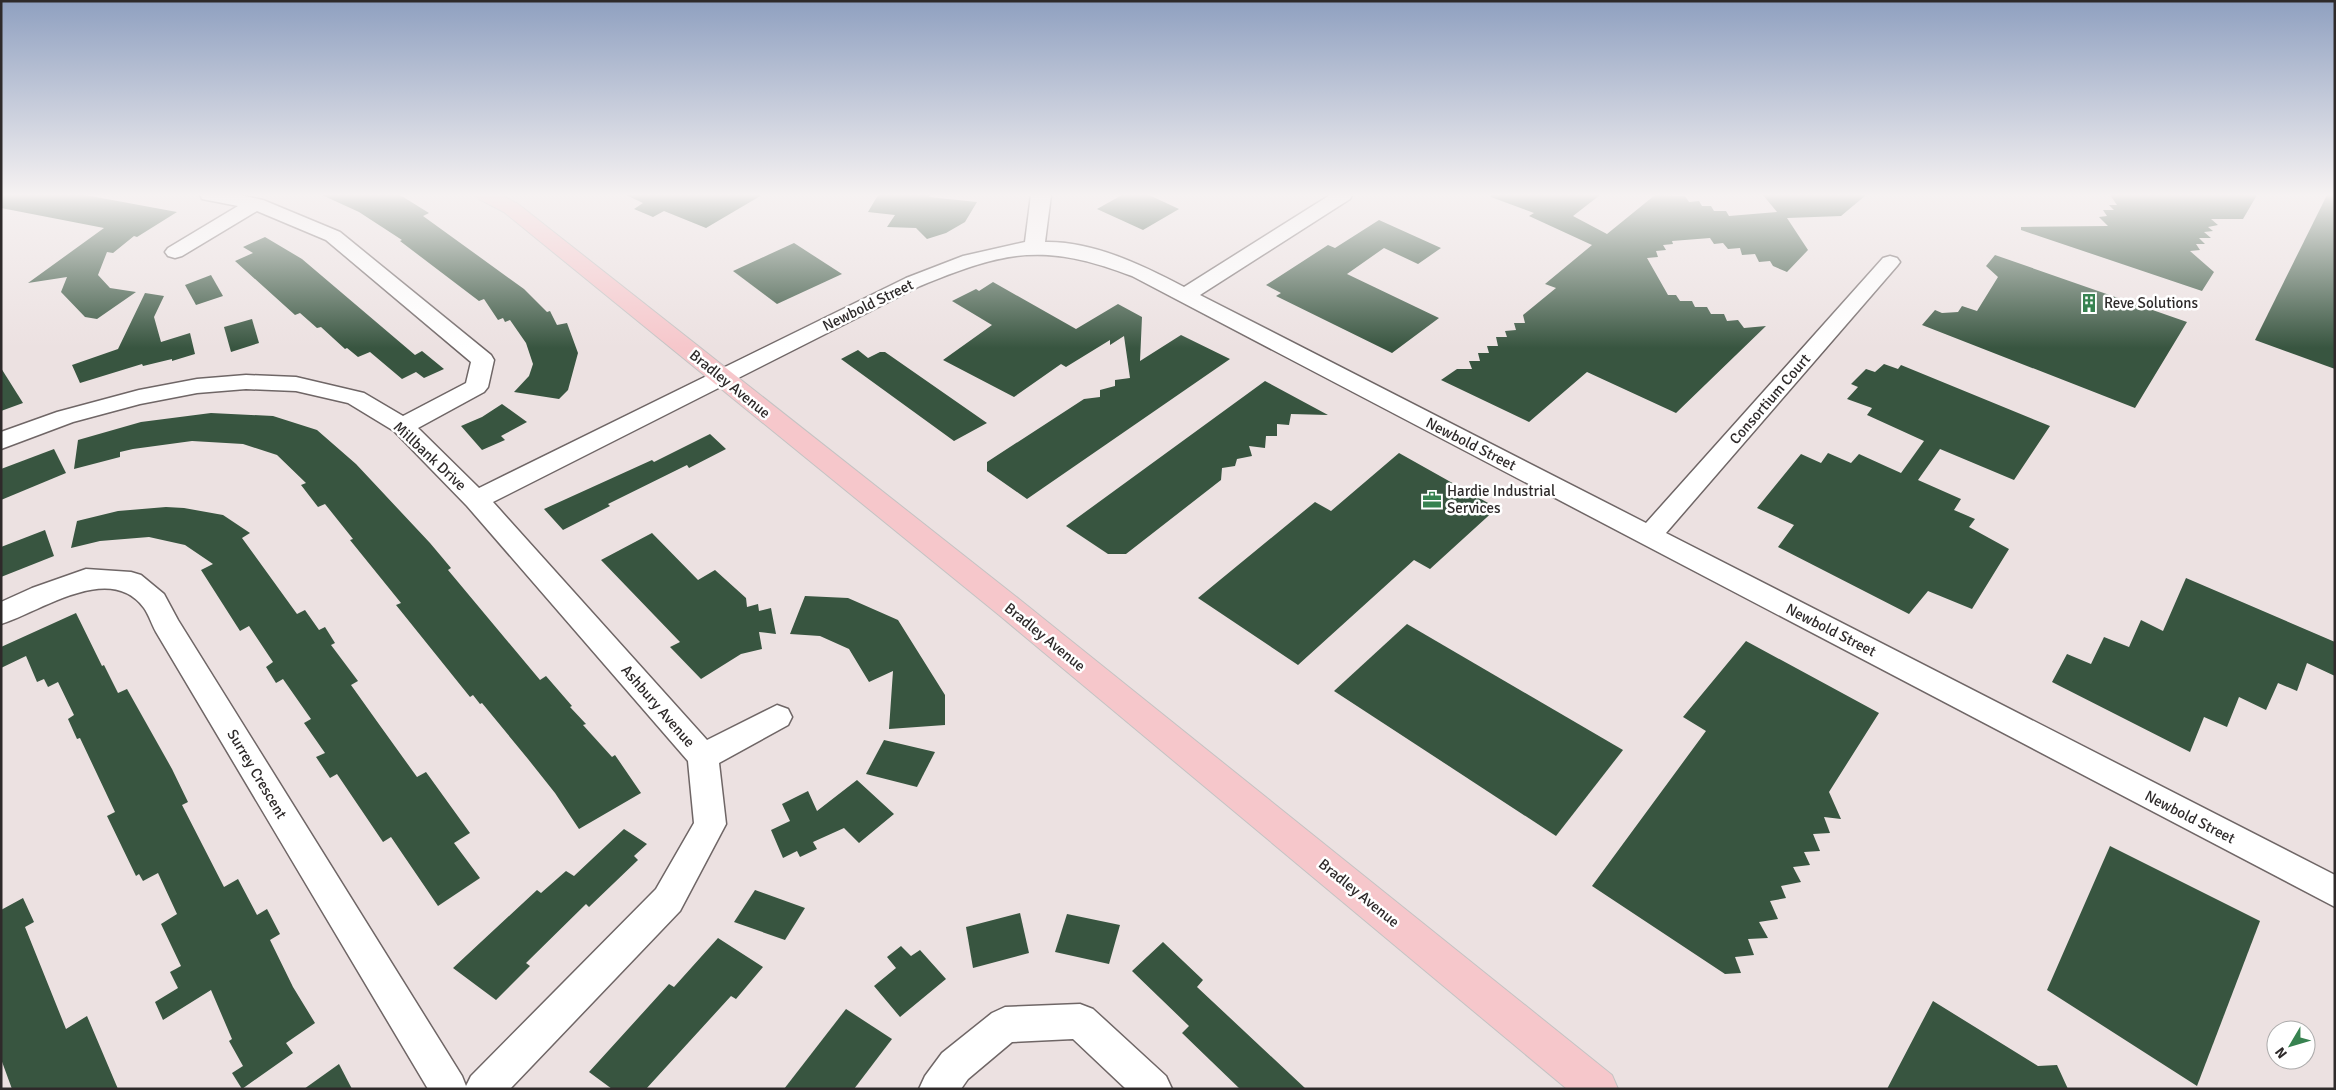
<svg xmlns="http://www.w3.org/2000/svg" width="2336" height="1090" font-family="Signika,sans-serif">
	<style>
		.building { fill: #385540 }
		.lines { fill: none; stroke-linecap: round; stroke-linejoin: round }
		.minor-casing { stroke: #6f6666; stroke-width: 3 }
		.major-casing { stroke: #c4c3c3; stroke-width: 2 }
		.minor { fill: #fff; fill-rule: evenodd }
		.major { fill: #f6c7cb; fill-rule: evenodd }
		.labels { text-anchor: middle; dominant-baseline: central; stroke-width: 5; stroke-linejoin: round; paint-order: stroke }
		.poi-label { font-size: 15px; fill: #2e2a2a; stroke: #fff; text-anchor: start }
		.street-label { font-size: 15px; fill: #2e2a2a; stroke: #fff }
	</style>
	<rect width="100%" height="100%" fill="#ece1e1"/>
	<g class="building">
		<polygon points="1,195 85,195 177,212 137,237 134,236 113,253 107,252 98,275 110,288 136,292 97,319 85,317 61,292 67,277 28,283 104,228 1,208"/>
		<polygon points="322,195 400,195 429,213 423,216 524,289 547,312 550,311 557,325 567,323 578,353 568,390 559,399 514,392 529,376 533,364 526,343 510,320 505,322 503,318 498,320 484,299 479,301 400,241 402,240 359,212"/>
		<polygon points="626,195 762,195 706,228 664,211 653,217 634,209 643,203"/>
		<polygon points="878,195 930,195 929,197 977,202 965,222 946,233 927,239 916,228 887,227 895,215 868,212"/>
		<polygon points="1122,195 1149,195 1179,209 1143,230 1097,209"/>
		<polygon points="1491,195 1600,195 1573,216 1607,234 1655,195 1685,196 1689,202 1699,201 1702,206 1711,206 1714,211 1726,211 1729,216 1777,212 1763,195 1866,195 1841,216 1787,218 1808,250 1787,272 1773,266 1770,261 1759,262 1755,254 1742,255 1740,248 1728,249 1723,243 1714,244 1710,238 1672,241 1673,244 1663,245 1666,250 1656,251 1658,257 1647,258 1668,295 1676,295 1680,301 1692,301 1695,307 1707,307 1711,314 1724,314 1727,321 1738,320 1744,328 1766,326 1676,413 1587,372 1529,422 1441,380 1457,369 1472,369 1469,361 1480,361 1478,353 1489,353 1487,346 1498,346 1496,337 1507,337 1505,331 1516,330 1514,323 1525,323 1523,315 1556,288 1545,284 1592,245 1529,216 1534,213 1491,197"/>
		<polygon points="2110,195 2257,195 2243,219 2211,219 2218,225 2208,227 2213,231 2204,232 2211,238 2199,238 2205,244 2196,244 2200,250 2190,251 2214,272 2202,291 2021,230 2021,227 2108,226 2099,217 2107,216 2103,210 2114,210 2109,205 2117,205"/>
		<polygon points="2327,195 2335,195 2335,369 2255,340"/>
		<polygon points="1379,220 1441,248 1418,264 1384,248 1347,274 1439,318 1392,353 1276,296 1281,293 1266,285 1328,245 1335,248"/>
		<polygon points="265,237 302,259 415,355 422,351 444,369 424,378 416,372 402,379 370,352 358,357 347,348 345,349 321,327 317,328 300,313 295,315 235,261 253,253 243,247"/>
		<polygon points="794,243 842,274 777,304 733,271"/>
		<polygon points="1995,255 2187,322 2135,408 1922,325 1935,310 1942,313 1958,312 1962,306 1977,311 1998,277 1986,266"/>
		<polygon points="211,275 223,296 196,305 185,285"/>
		<polygon points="993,282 1076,329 1118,304 1142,317 1140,361 1181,335 1230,359 1027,499 987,471 987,462 1084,399 1100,397 1100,390 1115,386 1115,380 1130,378 1124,336 1110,345 1110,340 1066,367 1061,364 1014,397 943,360 992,325 952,301 976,289 979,291"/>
		<polygon points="145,293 164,296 154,317 161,342 190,333 195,354 172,361 172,359 143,366 142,364 80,383 72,365 118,349"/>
		<polygon points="252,319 259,343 231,352 224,327"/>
		<polygon points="858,350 868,358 880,352 885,352 987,423 954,441 841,359"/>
		<polygon points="1884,364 1898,369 1901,365 2050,426 2014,480 1940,449 1918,480 1961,499 1954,510 1975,519 1969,527 2009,549 1972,609 1928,591 1909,614 1778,547 1794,525 1757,508 1801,454 1821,463 1828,453 1851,463 1859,454 1901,473 1924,441 1867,415 1872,408 1847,399 1858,387 1851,384 1866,369 1875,372"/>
		<polygon points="1,368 23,403 1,411"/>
		<polygon points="1265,381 1328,415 1291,414 1289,425 1277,424 1277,436 1266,436 1265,448 1249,446 1252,456 1237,459 1235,466 1222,468 1221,480 1126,554 1108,554 1066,526"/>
		<polygon points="502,404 527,422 501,436 505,440 482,450 461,426 482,417"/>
		<polygon points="211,413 273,416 317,430 356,464 430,543 451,568 448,570 540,680 546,676 572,706 570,707 586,724 583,725 612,757 615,755 641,793 579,829 555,793 528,759 482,703 480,704 473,695 470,697 396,605 401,603 350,540 353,539 325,504 318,507 301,485 306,483 277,455 243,444 192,441 133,449 120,452 120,457 74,469 78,440 141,422"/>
		<polygon points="710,434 726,449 689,468 687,465 608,504 610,506 563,530 544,509 652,460 654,462"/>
		<polygon points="54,449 66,473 1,500 1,469"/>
		<polygon points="1399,453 1497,508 1430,569 1414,560 1298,665 1198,598 1315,502 1331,511"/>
		<polygon points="166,507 184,508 223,515 250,533 242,538 297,614 305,610 319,630 325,627 335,643 331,645 358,681 351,685 381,727 417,777 426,772 470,833 454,843 480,878 438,906 391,837 383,842 337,774 330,778 316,757 325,753 304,723 311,719 283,679 276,683 266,667 273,662 249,626 240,631 201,570 213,564 185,545 149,537 100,541 71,548 77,521 118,511"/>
		<polygon points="45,530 54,556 1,577 1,547"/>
		<polygon points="652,533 698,580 715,570 746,598 747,607 758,604 759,611 771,608 776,634 759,632 762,649 741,654 701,679 670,647 680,642 601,560"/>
		<polygon points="2186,578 2335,642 2335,676 2307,663 2297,691 2278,683 2266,710 2239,697 2227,727 2204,717 2190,752 2052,682 2067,654 2091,664 2104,637 2129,647 2141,620 2163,631"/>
		<polygon points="805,596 848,598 898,620 945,695 945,725 889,729 893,671 869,682 849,649 820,636 790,634"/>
		<polygon points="76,613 102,666 104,665 118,693 127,689 172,769 188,802 182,805 224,887 238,879 257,915 267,909 280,934 270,940 293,987 315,1023 286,1043 293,1053 242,1089 232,1073 243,1066 229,1041 232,1039 211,990 163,1020 155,1002 178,988 170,972 181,966 161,924 177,914 158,873 143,881 139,874 136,876 107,816 115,812 80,738 77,739 68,719 74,715 58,682 48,687 44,679 37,682 26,656 1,668 1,647"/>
		<polygon points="1407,624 1623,750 1556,836 1334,691"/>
		<polygon points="1746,641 1879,713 1829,792 1841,819 1824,817 1830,833 1813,834 1820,851 1804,852 1810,865 1793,867 1801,882 1781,886 1786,898 1770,901 1778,919 1759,922 1768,938 1748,939 1754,955 1735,957 1741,973 1725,974 1592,886 1706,731 1683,717"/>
		<polygon points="884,740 935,752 917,787 866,774"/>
		<polygon points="857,780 894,814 859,843 844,828 813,842 817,849 800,857 797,851 783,858 771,830 790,821 782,804 808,791 817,811"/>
		<polygon points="624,829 647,844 634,856 638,860 589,907 586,904 526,963 530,966 496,1000 453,968 537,890 541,893 566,871 574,876"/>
		<polygon points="2110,846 2260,921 2197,1086 2047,990"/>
		<polygon points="755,890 805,908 785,940 734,922"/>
		<polygon points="23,898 34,922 25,927 66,1029 87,1016 118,1089 12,1089 1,1059 1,910"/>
		<polygon points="1020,913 1029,953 973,968 966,927"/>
		<polygon points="1067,914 1120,925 1109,964 1055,952"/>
		<polygon points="718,938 763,967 736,999 731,996 646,1089 612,1089 589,1072 669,984 674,987"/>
		<polygon points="1163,942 1203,980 1197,987 1306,1089 1240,1089 1182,1033 1189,1026 1132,971"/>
		<polygon points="901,946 911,956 920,950 946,979 900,1017 874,986 896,968 887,957"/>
		<polygon points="1933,1001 2038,1066 2057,1065 2068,1089 1887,1089"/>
		<polygon points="846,1009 892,1039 854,1089 784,1089"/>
		<polygon points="339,1064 352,1089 304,1089"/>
	</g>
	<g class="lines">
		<g class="minor-casing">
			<g id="minor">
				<path d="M200,195h40l23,5 77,32 151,123 3,5 -6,27 -4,5 -66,36 61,60 427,-210 57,-22 62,-14 6,-47h20l-6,47c48,-1 97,23 139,45l146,-92h22l-2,4 -150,96 446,228 237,-265 7,-2 7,2 3,4 -3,4 -231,267 669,342v32l-1203,-631c-89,-34 -126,-25 -212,10l-427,216 214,238 70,-35 11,4 4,8 -4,8 -69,38 7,61 -46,87 -170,178h-82l-272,-457c-4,-7 -7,-17 -12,-24 -34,-47 -104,4 -143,16v-22l31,-14 54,-19 45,3 10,3 23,19 14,26 284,456 4,10 5,-10 185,-187 38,-66 -6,-62 -221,-255 -73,-75 -46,-28 -52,-12 -50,-2 -49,4 -57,11 -67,18 -72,27v-17l56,-20 82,-22 58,-11 49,-4 50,2 68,16 39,23 63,-33 5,-21 -145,-122 -69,-29 -75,45 -7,2 -7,-2 -3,-4 3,-4 70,-42 -36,-7z"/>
				<polygon points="1080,1004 1093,1009 1166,1076 1172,1089 1126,1089 1073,1039 1012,1042 968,1079 961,1089 919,1089 925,1076 942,1053 992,1013 1005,1007"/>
			</g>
		</g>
		<g class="major-casing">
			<polygon id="major" points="476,195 501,195 518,204 1019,599 1612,1075 1618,1089 1567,1089 999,615 504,212 479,199"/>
		</g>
		<use href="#minor" class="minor"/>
		<use href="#major" class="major"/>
	</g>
	<linearGradient id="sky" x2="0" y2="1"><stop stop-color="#8fa0c0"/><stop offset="0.56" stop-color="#f6f2f2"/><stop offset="1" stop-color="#f6f2f2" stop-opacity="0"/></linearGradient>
	<rect width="2336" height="348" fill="url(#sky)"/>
	<defs>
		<g id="building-bare" transform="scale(1.5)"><path d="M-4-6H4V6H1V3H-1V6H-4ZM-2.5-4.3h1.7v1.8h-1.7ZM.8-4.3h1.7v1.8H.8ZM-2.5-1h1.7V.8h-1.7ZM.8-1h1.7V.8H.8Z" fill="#378250" stroke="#fff" stroke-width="2.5" paint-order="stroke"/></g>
		<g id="office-bare" transform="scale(1.5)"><path d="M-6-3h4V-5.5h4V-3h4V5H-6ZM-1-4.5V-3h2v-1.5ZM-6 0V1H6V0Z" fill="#378250" stroke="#fff" stroke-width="2.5" paint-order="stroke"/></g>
	</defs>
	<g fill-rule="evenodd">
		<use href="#building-bare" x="2089" y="303"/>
		<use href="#office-bare" x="1432" y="500"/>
	</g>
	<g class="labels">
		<g class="poi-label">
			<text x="2104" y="303">Reve Solutions</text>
			<text x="1447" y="491">Hardie Industrial<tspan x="1447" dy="17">Services</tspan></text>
		</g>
		<g class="street-label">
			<text transform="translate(868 305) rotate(-26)">Newbold Street</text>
			<text transform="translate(730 384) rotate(39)">Bradley Avenue</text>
			<text transform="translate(1770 399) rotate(-49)">Consortium Court</text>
			<text transform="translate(1471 444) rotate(27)">Newbold Street</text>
			<text transform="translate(430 456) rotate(43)">Millbank Drive</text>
			<text transform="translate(1831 630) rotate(27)">Newbold Street</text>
			<text transform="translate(1045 637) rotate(39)">Bradley Avenue</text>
			<text transform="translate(658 706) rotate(49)">Ashbury Avenue</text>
			<text transform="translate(257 774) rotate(59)">Surrey Crescent</text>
			<text transform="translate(2190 817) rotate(27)">Newbold Street</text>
			<text transform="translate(1359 893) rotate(39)">Bradley Avenue</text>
		</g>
	</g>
	<rect width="2336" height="1090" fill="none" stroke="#2e2a2a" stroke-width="5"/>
	<g transform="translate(2291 1045) rotate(232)"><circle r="24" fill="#ffffff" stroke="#abaaaa"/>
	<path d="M0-4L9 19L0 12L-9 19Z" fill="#378250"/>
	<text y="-8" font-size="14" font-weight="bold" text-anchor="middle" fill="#2e2a2a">N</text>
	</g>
</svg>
